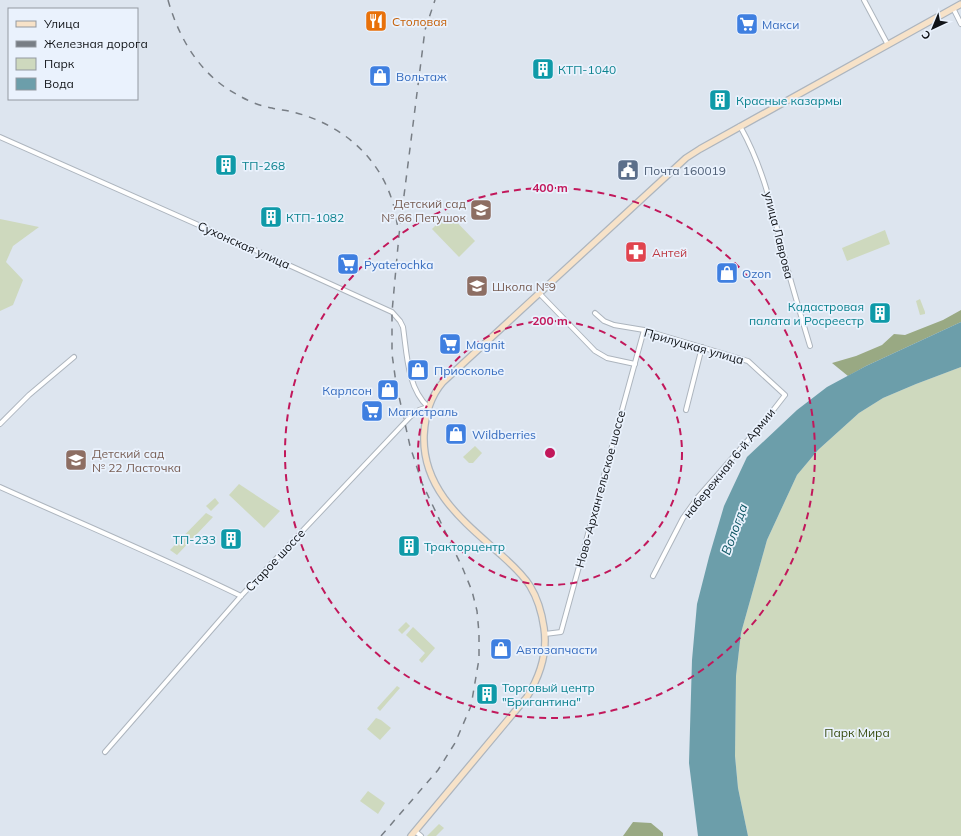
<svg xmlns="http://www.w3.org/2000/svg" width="961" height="836" font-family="Mulish,sans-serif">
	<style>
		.green { fill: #ced9be }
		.forest { fill: #99a983 }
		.water { fill: #6c9eaa }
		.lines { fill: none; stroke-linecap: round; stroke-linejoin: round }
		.street-casing { stroke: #adb5be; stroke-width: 6 }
		.secondary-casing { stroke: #adb5be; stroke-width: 8 }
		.street { stroke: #fff; stroke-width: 4 }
		.secondary { stroke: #f7e2c8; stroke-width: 5.5 }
		.rail { stroke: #787e85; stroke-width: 1.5; stroke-dasharray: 7 7; stroke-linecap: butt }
		.ring { fill: none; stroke: #c2185b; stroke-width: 2; stroke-dasharray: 7 5 }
		.labels { text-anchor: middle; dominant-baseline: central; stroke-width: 3.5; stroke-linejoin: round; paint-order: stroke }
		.food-label { font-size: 12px; fill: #c56008; stroke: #eaf2fd; text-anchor: start }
		.shop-label { font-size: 12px; fill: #366cbe; stroke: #eaf2fd; text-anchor: start }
		.culture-label { font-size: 12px; fill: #0d838f; stroke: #eaf2fd; text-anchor: start }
		.service-label { font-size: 12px; fill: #4e5e75; stroke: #eaf2fd; text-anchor: start }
		.education-label { font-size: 12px; fill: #785e54; stroke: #eaf2fd; text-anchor: start }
		.street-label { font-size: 12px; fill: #101317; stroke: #eaf2fd }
		.health-label { font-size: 12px; fill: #be3a42; stroke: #eaf2fd; text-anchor: start }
		.park-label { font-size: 12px; fill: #384c10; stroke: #eaf2fd }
		.water-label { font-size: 13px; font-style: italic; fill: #0f5764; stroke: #eaf2fd }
		.centre { fill: #c2185b; stroke: #eaf2fd; stroke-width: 2 }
		.ring-label { font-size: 12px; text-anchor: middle; font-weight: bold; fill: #c2185b; stroke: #eaf2fd; stroke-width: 3.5; stroke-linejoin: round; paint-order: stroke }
	</style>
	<rect width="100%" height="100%" fill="#dde5ef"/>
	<g class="green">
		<polygon points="448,213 475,241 459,257 432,229"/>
		<polygon points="0,219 39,227 13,246 6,262 23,280 13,305 0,311"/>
		<polygon points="885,230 890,244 847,261 842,248"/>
		<polygon points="920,299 925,312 925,314 920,315 916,301"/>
		<polygon points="961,367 961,836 748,836 738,788 735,756 736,676 741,633 767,540 797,475 818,450 859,413 883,398 916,384"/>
		<polygon points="475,446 482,453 473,463 469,463 463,457"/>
		<polygon points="239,484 280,511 264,528 229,495"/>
		<polygon points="215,498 219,503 211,511 206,506"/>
		<polygon points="206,513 213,517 177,555 170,550"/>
		<polygon points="406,622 410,626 402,634 398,630"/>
		<polygon points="413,627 435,648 422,663 419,660 425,653 406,635"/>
		<polygon points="397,686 400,688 380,711 377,708"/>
		<polygon points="376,718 381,720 391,728 380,740 367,729"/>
		<polygon points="368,791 385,803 378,814 360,801"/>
		<polygon points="439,824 444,828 436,836 427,836"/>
	</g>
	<g class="forest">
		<polygon points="961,310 961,322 866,366 848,376 832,363 856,356 882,345 894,334 905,335 943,320"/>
		<polygon points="633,822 651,823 663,833 663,836 623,836"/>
	</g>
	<polygon class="water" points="961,322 961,367 916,384 883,398 859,413 818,450 797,475 767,540 741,633 736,676 735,756 738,788 748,836 698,836 689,763 692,660 697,604 709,557 724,506 747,457 797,410 827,387 866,366"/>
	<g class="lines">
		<g class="street-casing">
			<g id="street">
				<polyline points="864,0 888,45"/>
				<polyline points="953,8 961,24"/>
				<path d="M740,126c24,43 32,83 44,130 8,30 17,60 26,90"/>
				<path d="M0,137l282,125 110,50 8,9 3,6c4,27 4,60 25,80"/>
				<polyline points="539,293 595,351 607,358 635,364"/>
				<polyline points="595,313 604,321 614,325 644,330 748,361 785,395 764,422 698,497 683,518 653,576"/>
				<polyline points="686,410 702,347"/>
				<polyline points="0,424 29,395 74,357"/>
				<path d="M0,487c80,36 161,70 241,109"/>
				<polyline points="545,634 561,632 644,330"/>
				<polyline points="105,752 241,596 410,417 419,410 428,407"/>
				<polyline points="415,831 421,836"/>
			</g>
		</g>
		<g class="secondary-casing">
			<path id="secondary" d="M411,836l116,-139c13,-21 21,-43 17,-69 -2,-14 -6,-29 -14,-42 -8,-13 -20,-23 -31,-33 -36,-32 -77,-64 -75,-118 1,-20 6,-38 19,-53l243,-224 14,-9 261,-145"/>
		</g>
		<use href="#street" class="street"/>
		<use href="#secondary" class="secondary"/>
		<g class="rail">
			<path d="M168,0c11,39 33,76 70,95 10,6 22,11 34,13 7,2 14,2 21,4 48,12 88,45 101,95 2,6 2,14 4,20"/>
			<polyline points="381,836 438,770 455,743 471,706 479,659 479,633 477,611 472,591 463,569 422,483 410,446 396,383 392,354 392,312 399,235 425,30 435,0"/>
		</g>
	</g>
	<g class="ring">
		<circle cx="550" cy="453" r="132"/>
		<circle cx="550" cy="453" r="265"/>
	</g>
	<defs>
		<g id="restaurant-square" transform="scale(1.15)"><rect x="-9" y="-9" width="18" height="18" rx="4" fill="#e8710a" stroke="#eaf2fd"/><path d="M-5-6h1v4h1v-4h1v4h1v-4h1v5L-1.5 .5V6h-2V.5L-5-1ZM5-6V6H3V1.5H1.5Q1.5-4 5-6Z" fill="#fff"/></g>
		<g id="supermarket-square" transform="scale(1.15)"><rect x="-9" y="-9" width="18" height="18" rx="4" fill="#3f7fe0" stroke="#eaf2fd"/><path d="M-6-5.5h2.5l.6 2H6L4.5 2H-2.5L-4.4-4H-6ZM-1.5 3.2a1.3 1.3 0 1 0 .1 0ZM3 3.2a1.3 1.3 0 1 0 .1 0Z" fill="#fff"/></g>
		<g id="building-square" transform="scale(1.15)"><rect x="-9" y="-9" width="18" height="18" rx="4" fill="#0f9aa8" stroke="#eaf2fd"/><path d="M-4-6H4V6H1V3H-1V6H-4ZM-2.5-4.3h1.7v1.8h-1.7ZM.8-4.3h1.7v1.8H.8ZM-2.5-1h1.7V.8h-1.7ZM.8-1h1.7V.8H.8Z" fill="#fff"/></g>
		<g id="shop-square" transform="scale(1.15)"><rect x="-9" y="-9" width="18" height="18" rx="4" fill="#3f7fe0" stroke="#eaf2fd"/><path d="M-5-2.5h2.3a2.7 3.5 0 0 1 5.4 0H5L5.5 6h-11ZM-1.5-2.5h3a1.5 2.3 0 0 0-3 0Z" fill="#fff"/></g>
		<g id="civic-square" transform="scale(1.15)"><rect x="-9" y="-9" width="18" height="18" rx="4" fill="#5c6f8a" stroke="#eaf2fd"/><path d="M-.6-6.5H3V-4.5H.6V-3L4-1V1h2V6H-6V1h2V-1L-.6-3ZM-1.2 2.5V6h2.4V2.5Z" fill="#fff"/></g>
		<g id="school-square" transform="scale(1.15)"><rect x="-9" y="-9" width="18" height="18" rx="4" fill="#8d6e63" stroke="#eaf2fd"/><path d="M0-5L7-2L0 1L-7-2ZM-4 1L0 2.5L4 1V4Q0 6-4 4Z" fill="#fff"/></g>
		<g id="pharmacy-square" transform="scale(1.15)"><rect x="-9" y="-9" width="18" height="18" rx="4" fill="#e0444e" stroke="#eaf2fd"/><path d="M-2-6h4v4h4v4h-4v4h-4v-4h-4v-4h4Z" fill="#fff"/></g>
	</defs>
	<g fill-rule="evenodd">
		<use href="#restaurant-square" x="376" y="21"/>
		<use href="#supermarket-square" x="747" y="24"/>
		<use href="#building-square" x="543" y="69"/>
		<use href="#shop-square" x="380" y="76"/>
		<use href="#building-square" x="720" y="100"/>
		<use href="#building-square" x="226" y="165"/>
		<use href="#civic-square" x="628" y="170"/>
		<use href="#school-square" x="481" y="210"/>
		<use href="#building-square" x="271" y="217"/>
		<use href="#pharmacy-square" x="636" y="252"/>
		<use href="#supermarket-square" x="348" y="264"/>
		<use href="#shop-square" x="727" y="273"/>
		<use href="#school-square" x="477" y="286"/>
		<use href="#building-square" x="880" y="313"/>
		<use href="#supermarket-square" x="450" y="344"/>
		<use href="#shop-square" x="418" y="370"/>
		<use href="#shop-square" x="388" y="390"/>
		<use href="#supermarket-square" x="372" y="411"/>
		<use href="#shop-square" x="456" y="434"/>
		<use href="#school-square" x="76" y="460"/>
		<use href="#building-square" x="231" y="539"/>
		<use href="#building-square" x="409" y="546"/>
		<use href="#shop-square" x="501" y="649"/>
		<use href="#building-square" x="487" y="694"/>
	</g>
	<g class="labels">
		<g class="food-label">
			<text x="392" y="21">Столовая</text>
		</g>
		<g class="shop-label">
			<text x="762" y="24">Макси</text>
			<text x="396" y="76">Вольтаж</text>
			<text x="364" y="264">Pyaterochka</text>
			<text x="742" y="273">Ozon</text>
			<text x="466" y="344">Magnit</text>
			<text x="434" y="370">Приосколье</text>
			<text x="372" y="390" text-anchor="end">Карлсон</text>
			<text x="388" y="411">Магистраль</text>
			<text x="472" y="434">Wildberries</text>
			<text x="516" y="649">Автозапчасти</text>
		</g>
		<g class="culture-label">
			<text x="558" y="69">КТП-1040</text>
			<text x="736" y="100">Красные казармы</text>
			<text x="242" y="165">ТП-268</text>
			<text x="286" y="217">КТП-1082</text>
			<text x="864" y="306" text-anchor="end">Кадастровая<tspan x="864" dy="14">палата и Росреестр</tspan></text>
			<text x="216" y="539" text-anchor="end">ТП-233</text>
			<text x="424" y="546">Тракторцентр</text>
			<text x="502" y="687">Торговый центр<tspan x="502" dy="14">"Бригантина"</tspan></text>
		</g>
		<g class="service-label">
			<text x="644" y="170">Почта 160019</text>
		</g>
		<g class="education-label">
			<text x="466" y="203" text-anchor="end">Детский сад<tspan x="466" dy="14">№ 66 Петушок</tspan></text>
			<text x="492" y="286">Школа №9</text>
			<text x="92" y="453">Детский сад<tspan x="92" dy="14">№ 22 Ласточка</tspan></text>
		</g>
		<g class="street-label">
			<text transform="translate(779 235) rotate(76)">улица Лаврова</text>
			<text transform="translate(244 245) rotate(24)">Сухонская улица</text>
			<text transform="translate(694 346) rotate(16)">Прилуцкая улица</text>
			<text transform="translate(729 463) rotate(-51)">набережная 6-й Армии</text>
			<text transform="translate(600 489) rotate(-75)">Ново-Архангельское шоссе</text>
			<text transform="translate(275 560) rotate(-47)">Старое шоссе</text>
		</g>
		<g class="health-label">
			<text x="652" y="252">Антей</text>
		</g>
		<g class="park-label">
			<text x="857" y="732">Парк Мира</text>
		</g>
		<g class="water-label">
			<text transform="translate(734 529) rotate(-70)">Вологда</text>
		</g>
	</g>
	<circle cx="550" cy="453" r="6" class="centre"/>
	<g class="ring-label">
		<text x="550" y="192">400 m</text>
		<text x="550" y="325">200 m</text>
	</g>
	<rect x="8" y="8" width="130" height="92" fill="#eaf2fd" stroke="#9399a1"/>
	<rect x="16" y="21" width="20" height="6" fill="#f7e2c8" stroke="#9399a1"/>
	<text x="44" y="28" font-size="12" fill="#101317">Улица</text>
	<rect x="16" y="41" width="20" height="6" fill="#787e85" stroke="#9399a1"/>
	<text x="44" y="48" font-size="12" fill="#101317">Железная дорога</text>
	<rect x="16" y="58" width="20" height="12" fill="#ced9be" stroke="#9399a1"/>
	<text x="44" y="68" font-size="12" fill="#101317">Парк</text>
	<rect x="16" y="78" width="20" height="12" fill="#6c9eaa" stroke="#9399a1"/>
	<text x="44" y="88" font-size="12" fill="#101317">Вода</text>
	<g transform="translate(933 28) rotate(224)" stroke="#eaf2fd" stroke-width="3" paint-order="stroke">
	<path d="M0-3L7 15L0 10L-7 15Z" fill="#101317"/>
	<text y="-6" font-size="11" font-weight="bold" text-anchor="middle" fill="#101317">С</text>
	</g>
</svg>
